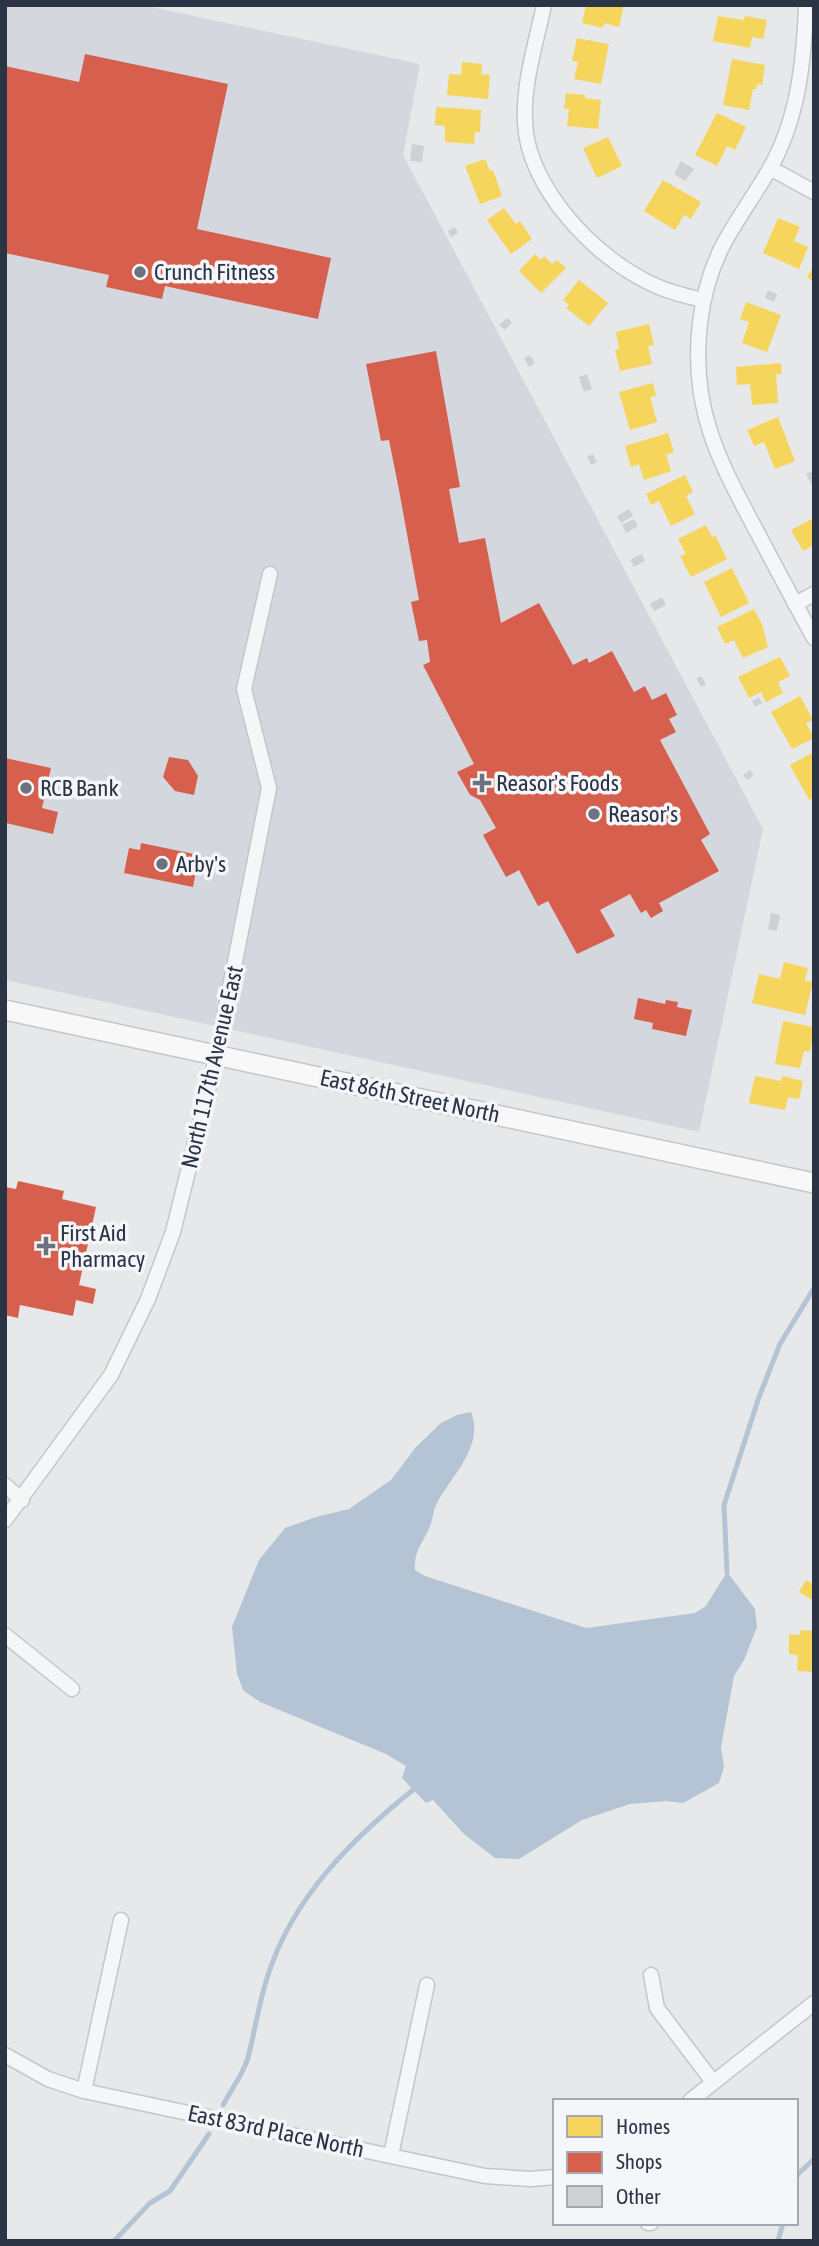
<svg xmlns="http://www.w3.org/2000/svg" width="819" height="2246" font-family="'Asap Condensed',sans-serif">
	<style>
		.built { fill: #d4d7dd }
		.water { fill: #b4c4d5 }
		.homes { fill: #f6d55c }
		.shops { fill: #d6604d }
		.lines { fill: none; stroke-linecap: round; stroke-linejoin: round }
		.stream { stroke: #b4c4d5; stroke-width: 5 }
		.building { fill: #ced0d3 }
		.street-casing { stroke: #c4c6c8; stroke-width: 17 }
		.secondary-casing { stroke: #c4c6c8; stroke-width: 22 }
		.street { stroke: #f5f6f7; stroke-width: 14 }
		.secondary { stroke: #f8f8f8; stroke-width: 19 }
		.poi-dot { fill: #6c737f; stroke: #f4f6f9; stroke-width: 2.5 }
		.labels { text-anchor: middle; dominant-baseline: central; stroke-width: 7; stroke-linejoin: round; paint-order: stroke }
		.poi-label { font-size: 23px; fill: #2b3445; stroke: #f4f6f9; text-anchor: start }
		.street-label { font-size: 23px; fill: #2b3445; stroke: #f4f6f9 }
	</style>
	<rect width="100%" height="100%" fill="#e6e8ea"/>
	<polygon class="built" points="5,5 142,5 420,64 403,155 763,829 699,1132 5,980"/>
	<path class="water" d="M471,1412c14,35 -21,65 -35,93 -3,6 -3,14 -6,21 -6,16 -17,25 -15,44l10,6 161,52 109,-15 11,-7 21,-34 28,37 2,18 -13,33 -10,16 -13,71 3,20 -5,16 -36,20 -17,-2 -36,3 -48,16 -63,39 -24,-1 -32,-25 -30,-33 -7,3 -24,-25 4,-12 -20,-12 -126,-52 -17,-12 -6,-16 -5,-47 27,-67 26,-32 31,-11 33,-8 42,-29 25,-33 25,-24 16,-8z"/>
	<g class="homes">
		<polygon points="586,5 624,5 619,27 604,23 603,28 582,23"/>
		<polygon points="718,16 744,20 745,16 767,20 763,39 752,37 750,48 713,41"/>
		<polygon points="577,38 609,44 601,84 574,79 578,62 572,61"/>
		<polygon points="732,59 765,65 762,85 757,84 756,89 753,89 749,110 723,105"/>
		<polygon points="462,62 482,64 481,74 490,75 488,99 447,95 449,74 461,75"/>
		<polygon points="566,93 585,95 585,98 601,100 598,129 567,126 569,109 564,109"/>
		<polygon points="436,107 481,110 480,132 475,132 474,144 445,142 445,126 435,125"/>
		<polygon points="717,113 746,127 735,150 727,146 717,166 695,155"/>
		<polygon points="608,137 622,166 597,178 583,148"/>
		<polygon points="485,159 490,171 493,170 502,196 480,204 465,166"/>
		<polygon points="663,180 701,202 691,219 684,215 675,230 644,211"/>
		<polygon points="504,208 516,224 520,221 532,239 511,254 487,220"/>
		<polygon points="778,218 800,227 794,241 808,247 799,269 763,253"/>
		<polygon points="535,254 541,260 544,256 552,264 557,260 566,268 541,293 519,271"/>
		<polygon points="814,265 814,281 807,278"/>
		<polygon points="579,280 608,303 589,326 566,308 569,305 563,300"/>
		<polygon points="746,302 781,315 767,352 742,343 749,322 740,319"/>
		<polygon points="649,324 654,345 648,346 652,364 620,371 615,350 619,349 616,332"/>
		<polygon points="781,363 782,374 776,374 778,403 752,405 750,384 737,385 736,367"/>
		<polygon points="653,383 656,396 650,397 657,422 630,430 619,392"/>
		<polygon points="778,417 795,461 775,469 764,442 754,446 747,430"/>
		<polygon points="668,433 674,452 666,455 671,471 644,480 639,464 631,467 625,446"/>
		<polygon points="685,475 693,492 686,496 695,514 671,526 659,501 651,505 646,494"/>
		<polygon points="814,518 814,545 803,551 791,530"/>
		<polygon points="706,525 712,537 715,535 727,559 691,577 680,556 686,554 678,539"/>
		<polygon points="732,568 749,603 721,617 704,582"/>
		<polygon points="754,609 762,624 768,647 743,658 734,640 725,644 717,627"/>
		<polygon points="780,657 790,676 778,682 783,693 766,702 761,692 749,698 738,677"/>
		<polygon points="800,696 813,720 806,723 814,738 792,749 771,712"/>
		<polygon points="814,752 814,797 809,800 790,765"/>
		<polygon points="784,962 808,968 805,981 813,982 805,1015 752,1003 759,974 780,979"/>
		<polygon points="783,1021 814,1027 810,1052 804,1051 800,1068 775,1064"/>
		<polygon points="755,1076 781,1081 782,1076 803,1081 799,1099 788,1097 785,1110 749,1103"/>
		<polygon points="806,1580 814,1585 814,1601 799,1592"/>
		<polygon points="800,1630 814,1631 814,1672 797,1671 798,1655 789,1654 789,1634 800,1635"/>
	</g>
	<g class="shops">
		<polygon points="85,54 228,84 197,229 331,258 318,319 165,286 162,299 106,287 109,275 5,253 5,66 79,82"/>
		<polygon points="436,351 460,487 449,489 459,543 485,538 501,623 539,603 573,665 587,658 589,663 612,651 634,692 645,686 652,700 666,693 677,715 669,719 676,732 660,740 710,834 701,840 719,871 659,903 663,911 651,918 646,910 641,913 630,894 600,910 615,936 577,954 548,901 538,906 519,870 506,877 483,835 496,828 480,800 470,795 457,772 474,764 423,665 430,662 427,640 419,641 411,602 419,600 399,490 389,440 381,441 366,364"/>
		<polygon points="169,757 188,760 198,776 194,795 175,791 163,777"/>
		<polygon points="5,758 51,768 42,808 58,812 53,834 6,823"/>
		<polygon points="141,843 199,855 193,887 124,873 129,848 140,850"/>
		<polygon points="638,998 665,1004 666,1000 678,1002 677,1007 692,1010 686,1036 652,1029 653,1023 634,1019"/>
		<polygon points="18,1181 64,1191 62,1199 96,1207 79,1285 96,1289 93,1304 76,1300 73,1316 20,1305 18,1318 5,1315 5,1187 16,1189"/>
	</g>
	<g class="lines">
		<g class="stream">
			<polyline points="727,1572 724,1505 759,1397 780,1344 814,1288"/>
			<path d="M223,2105c8,-15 20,-31 25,-47 7,-28 11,-56 20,-83 25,-78 84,-136 146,-186"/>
			<polyline points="796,2179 798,2174 814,2159"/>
			<polyline points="114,2241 150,2203 170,2191 209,2134"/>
			<polyline points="778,2241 783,2223"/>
		</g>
	</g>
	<g class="building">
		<polygon points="412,144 424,146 422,162 410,161"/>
		<polygon points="681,161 694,169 685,181 674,174"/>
		<polygon points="455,227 458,233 451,237 448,231"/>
		<polygon points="768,290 777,294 774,302 765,298"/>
		<polygon points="507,318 512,322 505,330 499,325"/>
		<polygon points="530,355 535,363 529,367 524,358"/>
		<polygon points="587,374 592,389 584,392 579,377"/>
		<polygon points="593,454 597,462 591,465 587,457"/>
		<polygon points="814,470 814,489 806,474"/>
		<polygon points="629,509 633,516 621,523 617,516"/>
		<polygon points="634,519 638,526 626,533 622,525"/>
		<polygon points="642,554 645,561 634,567 630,560"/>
		<polygon points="662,597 666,605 654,611 650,604"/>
		<polygon points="701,676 706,684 701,687 696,678"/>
		<polygon points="759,697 762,703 755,707 752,701"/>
		<polygon points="750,770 754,775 747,780 743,775"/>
		<polygon points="771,913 780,915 777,931 768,929"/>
	</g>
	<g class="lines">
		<g class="street-casing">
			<g id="street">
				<path d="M544,5c-8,38 -21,78 -19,117 2,65 70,136 127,162 16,8 33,12 51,16"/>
				<path d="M806,5c-2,57 -8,115 -37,165 -15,26 -33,50 -47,77 -12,24 -19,50 -22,76 -10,84 18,136 56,207 19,36 38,72 58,108"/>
				<polyline points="770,168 814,192"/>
				<polyline points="795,604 814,594"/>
				<polyline points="5,1485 22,1500"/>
				<polyline points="5,1520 111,1375 148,1299 173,1232 217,1054 269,788 244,689 270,574"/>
				<polyline points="5,1635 72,1689"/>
				<polyline points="651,1975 657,2008 713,2082"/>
				<polyline points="5,2055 48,2079 84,2091 485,2176 531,2179 555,2177"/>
				<polyline points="84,2091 121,1920"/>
				<polyline points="690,2101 814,2003"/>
				<polyline points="391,2155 427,1985"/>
				<polyline points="648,2223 651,2223"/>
			</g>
		</g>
		<g class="secondary-casing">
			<polyline id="secondary" points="5,1010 814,1183"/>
		</g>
		<use href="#street" class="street"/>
		<use href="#secondary" class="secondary"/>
	</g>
	<g class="poi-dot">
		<circle cx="140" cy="272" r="7"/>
		<path d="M478.5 772.5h7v7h7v7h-7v7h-7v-7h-7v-7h7z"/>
		<circle cx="26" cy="788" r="7"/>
		<circle cx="594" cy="814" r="7"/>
		<circle cx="162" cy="864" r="7"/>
		<path d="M42.5 1235.5h7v7h7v7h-7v7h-7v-7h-7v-7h7z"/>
	</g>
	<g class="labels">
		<g class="poi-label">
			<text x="154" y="272">Crunch Fitness</text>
			<text x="496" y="783">Reasor's Foods</text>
			<text x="40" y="788">RCB Bank</text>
			<text x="608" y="814">Reasor's</text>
			<text x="176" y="864">Arby's</text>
			<text x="60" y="1233">First Aid<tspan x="60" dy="26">Pharmacy</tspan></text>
		</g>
		<g class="street-label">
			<text transform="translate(212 1067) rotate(-77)">North 117th Avenue East</text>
			<text transform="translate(410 1096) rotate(12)">East 86th Street North</text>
			<text transform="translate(276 2131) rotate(12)">East 83rd Place North</text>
		</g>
	</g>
	<rect width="819" height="2246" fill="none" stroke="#2b3445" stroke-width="14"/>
	<rect x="553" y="2099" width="245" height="126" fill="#f4f6f9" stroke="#a4a8b1" stroke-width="2"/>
	<rect x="567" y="2116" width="35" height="21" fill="#f6d55c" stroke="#a4a8b1" stroke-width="2"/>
	<text x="616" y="2134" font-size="21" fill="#2b3445">Homes</text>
	<rect x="567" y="2152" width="35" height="21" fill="#d6604d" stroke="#a4a8b1" stroke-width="2"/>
	<text x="616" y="2169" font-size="21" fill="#2b3445">Shops</text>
	<rect x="567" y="2186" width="35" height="21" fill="#ced0d3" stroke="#a4a8b1" stroke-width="2"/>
	<text x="616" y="2204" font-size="21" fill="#2b3445">Other</text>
</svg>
